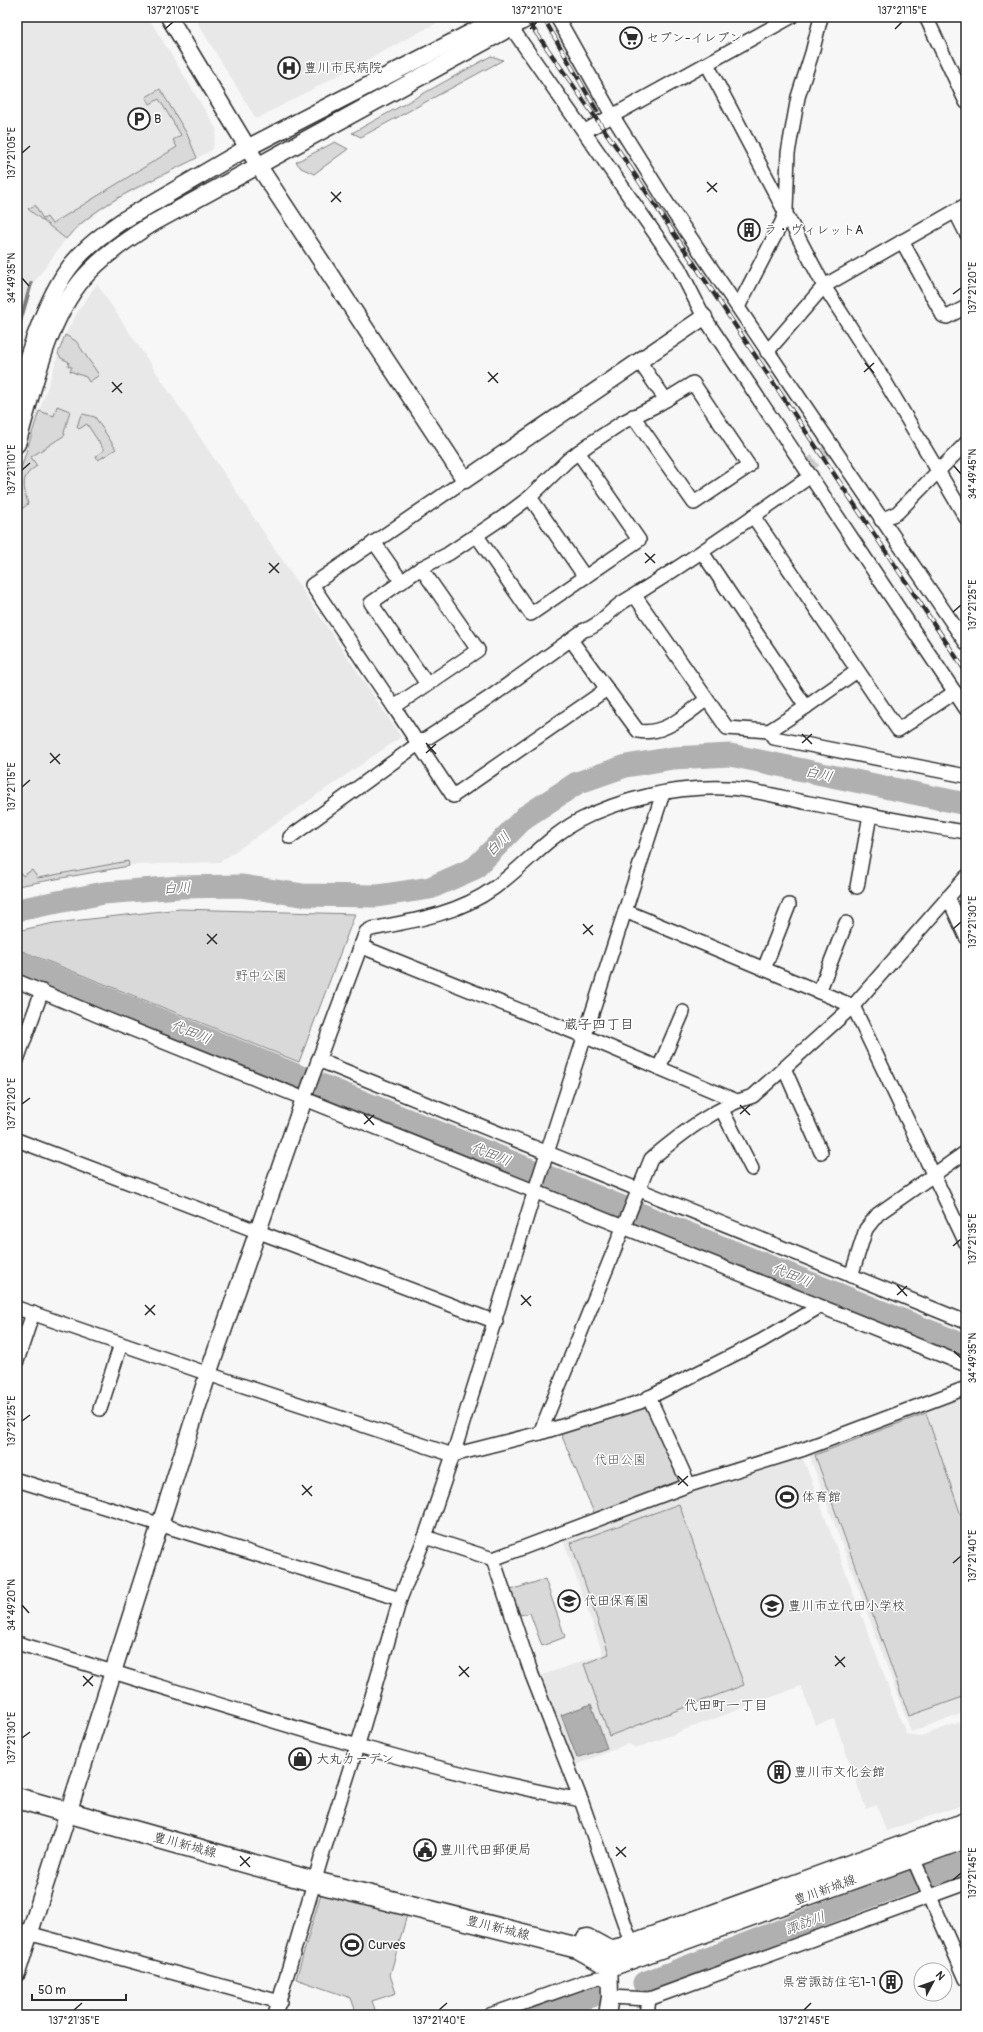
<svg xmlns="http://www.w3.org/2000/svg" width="983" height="2032" font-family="Pangolin,'Klee One',sans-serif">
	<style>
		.built { fill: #e8e8e8 }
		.green { fill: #d9d9d9; stroke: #828282 }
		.water { fill: #b0b0b0; stroke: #7b7b7b }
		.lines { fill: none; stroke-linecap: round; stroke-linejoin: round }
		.stream { stroke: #7b7b7b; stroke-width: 4 }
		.river { stroke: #b0b0b0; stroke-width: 23 }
		.minor-tunnel { stroke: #cecece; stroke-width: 13; stroke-dasharray: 13 6; stroke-linecap: butt }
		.minor-casing { stroke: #2b2b2b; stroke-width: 16 }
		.tertiary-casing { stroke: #2b2b2b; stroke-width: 19 }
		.primary-casing { stroke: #2b2b2b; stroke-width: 23 }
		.minor { stroke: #fff; stroke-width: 13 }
		.tertiary { stroke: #fff; stroke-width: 16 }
		.primary { stroke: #fff; stroke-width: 20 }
		.rail-casing { stroke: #2b2b2b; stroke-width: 4.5 }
		.rail { stroke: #fff; stroke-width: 3; stroke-dasharray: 9; stroke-linecap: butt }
		.ticks { fill: none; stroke: #2b2b2b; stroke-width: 1.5 }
		.labels { text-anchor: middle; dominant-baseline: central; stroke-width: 3; stroke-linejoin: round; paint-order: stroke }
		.poi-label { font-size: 13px; fill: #2b2b2b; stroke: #fff; text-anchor: start }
		.park-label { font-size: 13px; fill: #565656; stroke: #fff }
		.street-label { font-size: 13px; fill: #2b2b2b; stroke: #fff }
		.water-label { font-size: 14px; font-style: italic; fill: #5a5a5a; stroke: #fff }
		.neighbourhood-label { font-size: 14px; fill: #2b2b2b; stroke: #fff }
		.neatline { fill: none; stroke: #2b2b2b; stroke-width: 1.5 }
		.ticks-label { font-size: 10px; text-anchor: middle; fill: #2b2b2b }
	</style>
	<rect width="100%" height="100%" fill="#f7f7f7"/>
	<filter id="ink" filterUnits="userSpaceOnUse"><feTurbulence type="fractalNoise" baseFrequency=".025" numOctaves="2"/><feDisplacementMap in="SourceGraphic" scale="8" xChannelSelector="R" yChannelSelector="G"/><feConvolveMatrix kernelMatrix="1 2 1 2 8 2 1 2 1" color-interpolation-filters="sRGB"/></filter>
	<g filter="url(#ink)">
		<g class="built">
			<polygon points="17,17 148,17 217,130 212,150 107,205 68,236 27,292 17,325"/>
			<polygon points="194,17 448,17 256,119"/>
			<polygon points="97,284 401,737 220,862 133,865 17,885 17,477 65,335 80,308"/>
			<polygon points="966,1391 966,1712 911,1732 808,1452"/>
			<polygon points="801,1453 906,1734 921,1736 966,1720 966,1804 886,1831 877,1805 866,1809 834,1719 816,1725 801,1686 637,1748 627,1744 573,1766 542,1675 603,1654 563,1540"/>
		</g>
		<g class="green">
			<polygon points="491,56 503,60 361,137 352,133"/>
			<path d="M160,89l27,45 10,24c-41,21 -102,45 -131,81l-38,-30 7,-4 8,14 4,-2 5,7 125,-77 -4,-7 8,-5 -22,-36 -9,5 -4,-7z"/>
			<polygon points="335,142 348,149 314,174 301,168 296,162"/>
			<polygon points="65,335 76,341 99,375 89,382 86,377 70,371 72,367 68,366 69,362 61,358 58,354"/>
			<path d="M57,406l13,5 -6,22 1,2 -34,22 6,9c-18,11 -13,21 -9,38l-10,8 -1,5v-36l22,-70 15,5z"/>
			<polygon points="83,414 95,417 116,449 98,460 96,456 104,450 87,424 79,429 77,427 80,417"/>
			<polygon points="128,861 129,866 17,886 17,868 23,876 32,870 38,878"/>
			<polygon points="180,909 355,914 299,1062 17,949 17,931 54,923"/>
			<polygon points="643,1408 649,1409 681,1478 678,1484 594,1513 561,1434"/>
			<polygon points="926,1413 966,1530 966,1696 909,1716 815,1455"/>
			<polygon points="679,1504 744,1685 609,1736 584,1664 609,1654 571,1543"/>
			<polygon points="545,1579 565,1637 542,1646 530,1613 520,1615 511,1590"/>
			<polygon points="322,1890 407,1915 390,1975 396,1993 372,2001 377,2015 357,2015 351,1998 296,1979"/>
		</g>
		<polygon class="water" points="591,1704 607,1748 577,1758 561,1715"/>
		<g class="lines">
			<polyline class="stream" points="17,332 31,284"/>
			<g class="river">
				<polyline points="17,910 104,893 179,887 241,886 302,895 377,896 430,888 475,868 525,817 577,783 626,766 673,758 730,755 966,804"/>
				<polyline points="17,962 966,1346"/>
				<path d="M644,1983c107,-39 213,-85 322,-120"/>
				<polyline points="539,2015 592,1996"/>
			</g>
			<polyline class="minor-tunnel" points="805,468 833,447"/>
			<g class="minor-casing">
				<g id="minor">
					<polyline points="557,17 612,115 667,203 966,643"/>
					<polyline points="926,17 966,102"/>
					<polyline points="511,27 679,268 704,317 966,709"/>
					<polyline points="707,64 824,286 883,378 966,518"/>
					<polyline points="585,131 791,17"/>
					<polyline points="955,211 966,233"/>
					<polyline points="902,241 943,316 947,317 966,307"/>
					<polyline points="738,307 782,222 786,210 788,153 798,97 812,53 821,17"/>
					<polyline points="767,352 824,286 966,205"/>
					<polyline points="639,361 666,400"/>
					<polyline points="530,497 585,577"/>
					<polyline points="753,516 898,730 955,692"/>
					<polyline points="881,520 897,513 966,443"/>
					<polyline points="477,536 531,614 639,540 578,452"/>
					<polyline points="374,542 402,582"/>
					<polyline points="702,552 806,707 857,671"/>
					<polyline points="421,568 478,650 394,707 312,585 465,480"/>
					<polyline points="635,596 727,728 769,731 806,707"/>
					<path d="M571,640l67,91c26,5 48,-17 68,-31"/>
					<polyline points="427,684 371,603 421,568 448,554 502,518 530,497 568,460 588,445 623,422 659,404 693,383 749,466 694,503 633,416"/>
					<polyline points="394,707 453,796 607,689"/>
					<polyline points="769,731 774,738 966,776"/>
					<path d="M290,837l128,-93 71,-46 95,-68c15,-3 26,-20 39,-28 65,-39 126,-83 188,-126"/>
					<polyline points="857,887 870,815"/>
					<polyline points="948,897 966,937"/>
					<polyline points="625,911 853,1006 966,1243"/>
					<polyline points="360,946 586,1037 737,1101"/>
					<polyline points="764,969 789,905"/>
					<polyline points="17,981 99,1016 966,1365"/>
					<polyline points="819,992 846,923"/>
					<polyline points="17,1060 42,991"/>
					<polyline points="318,1060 966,1322"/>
					<polyline points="659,1068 683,1012"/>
					<polyline points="784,1068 821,1152"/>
					<path d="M304,1099l62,-167 5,-3c42,-8 87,-15 123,-41 28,-20 52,-49 82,-66 45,-24 101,-36 151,-34 26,1 56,10 82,15 52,10 104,21 157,29"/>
					<polyline points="722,1110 752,1169"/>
					<polyline points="17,1140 496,1322"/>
					<polyline points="851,1276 866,1229 878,1214 966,1152"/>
					<polyline points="17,1308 226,1380 453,1455 540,1433 640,1402 761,1341 819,1307"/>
					<polyline points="17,1361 33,1313"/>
					<polyline points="649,1397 689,1485"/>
					<polyline points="100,1409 121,1344"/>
					<path d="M540,1433l111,-274c30,-25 64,-52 102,-63l100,-90 113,-129"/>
					<polyline points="17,1480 400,1599"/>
					<polyline points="425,1537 493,1559 689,1485 804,1449 966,1388"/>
					<polyline points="493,1559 532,1675 581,1800 632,1945"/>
					<path d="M17,1643c187,55 372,120 564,157"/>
					<polyline points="910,1851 966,1979"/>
					<polyline points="17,1930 280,2002"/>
					<polyline points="610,1997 649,1999 966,1883"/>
					<polyline points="275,2015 321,1859 362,1731 400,1599 425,1537 453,1455 536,1187 663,793"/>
					<polyline points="490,2015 589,1980 598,1978 608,1980"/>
					<polyline points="647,2015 649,1999"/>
				</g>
			</g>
			<g class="tertiary-casing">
				<g id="tertiary">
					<polyline points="169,17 258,165 465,480 704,317"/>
					<path d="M17,392c11,-38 26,-84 47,-117 15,-23 36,-39 58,-54l125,-73 254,-131"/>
					<path d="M17,444c17,-56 31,-131 73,-173 19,-20 42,-35 65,-49l375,-205"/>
					<polyline points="17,1973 208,1374 304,1099"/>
					<polyline points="607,2015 610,1997 609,1955"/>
				</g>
			</g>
			<g class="primary-casing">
				<g id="primary">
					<polyline points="17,1798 315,1882 578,1948 610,1966 966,1838"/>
					<polyline points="587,1939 609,1951 622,1948 966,1823"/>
				</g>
			</g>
			<use href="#minor" class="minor"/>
			<use href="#tertiary" class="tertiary"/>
			<use href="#primary" class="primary"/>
			<g class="rail-casing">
				<g id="rail">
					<polyline points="525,17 617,148 966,672"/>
					<polyline points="543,17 597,111"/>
				</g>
			</g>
			<use href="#rail" class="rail"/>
		</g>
	</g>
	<path class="ticks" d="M165,29l8,-7M530,29l7,-7M895,29l7,-7M22,153l8,-7M707,182l10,10M331,192l10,10M707,192l10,-9M331,202l10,-10M22,278l7,8M953,294l8,-6M865,363l9,10M488,372l10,11M864,372l10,-9M112,382l10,11M488,382l10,-9M112,392l10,-9M954,466l7,8M22,470l8,-7M645,553l10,10M269,563l10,10M645,563l10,-9M269,573l10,-10M953,612l8,-7M802,734l10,10M426,743l10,11M802,743l10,-9M50,753l10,11M426,753l10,-9M50,763l10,-9M22,787l8,-7M583,924l10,11M953,929l8,-7M207,934l10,10M583,934l10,-9M207,944l10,-10M22,1104l8,-6M740,1105l10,10M364,1114l10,11M740,1114l10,-9M364,1124l10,-9M953,1246l8,-7M897,1285l10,11M521,1295l10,11M897,1295l10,-9M145,1305l10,10M521,1305l10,-9M145,1315l10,-10M954,1351l7,7M22,1421l8,-6M678,1476l10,10M302,1485l10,11M678,1485l10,-9M302,1495l10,-9M953,1563l8,-7M22,1605l7,8M835,1656l10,11M459,1666l10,11M835,1666l10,-9M83,1676l10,10M459,1676l10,-9M83,1686l10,-10M22,1738l8,-6M616,1847l10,10M240,1856l10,11M616,1856l10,-9M240,1866l10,-9M953,1880l8,-7M74,2010l8,-7M439,2010l8,-7M804,2010l7,-7"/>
	<defs>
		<g id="supermarket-ring" transform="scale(1.15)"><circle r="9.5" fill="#fff" stroke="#2b2b2b" stroke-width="1.5"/><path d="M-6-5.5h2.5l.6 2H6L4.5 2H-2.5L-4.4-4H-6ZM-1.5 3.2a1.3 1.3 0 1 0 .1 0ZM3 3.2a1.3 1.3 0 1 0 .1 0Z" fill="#2b2b2b"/></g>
		<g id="hospital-ring" transform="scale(1.15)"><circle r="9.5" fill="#fff" stroke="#2b2b2b" stroke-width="1.5"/><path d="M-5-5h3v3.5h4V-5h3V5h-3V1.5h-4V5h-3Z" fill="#2b2b2b"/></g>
		<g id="parking-ring" transform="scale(1.15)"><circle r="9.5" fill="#fff" stroke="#2b2b2b" stroke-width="1.5"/><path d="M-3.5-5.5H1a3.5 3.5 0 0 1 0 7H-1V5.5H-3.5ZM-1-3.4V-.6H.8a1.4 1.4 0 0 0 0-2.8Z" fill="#2b2b2b"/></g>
		<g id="building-ring" transform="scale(1.15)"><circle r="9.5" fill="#fff" stroke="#2b2b2b" stroke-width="1.5"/><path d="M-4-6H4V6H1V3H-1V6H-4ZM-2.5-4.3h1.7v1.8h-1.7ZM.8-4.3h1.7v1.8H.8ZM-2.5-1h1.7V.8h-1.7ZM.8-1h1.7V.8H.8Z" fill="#2b2b2b"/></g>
		<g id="stadium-ring" transform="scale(1.15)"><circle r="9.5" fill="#fff" stroke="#2b2b2b" stroke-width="1.5"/><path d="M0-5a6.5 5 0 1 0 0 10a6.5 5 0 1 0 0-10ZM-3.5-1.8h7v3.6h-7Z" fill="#2b2b2b"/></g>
		<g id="school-ring" transform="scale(1.15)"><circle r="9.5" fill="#fff" stroke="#2b2b2b" stroke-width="1.5"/><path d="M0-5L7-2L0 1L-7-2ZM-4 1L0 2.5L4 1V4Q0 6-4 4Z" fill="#2b2b2b"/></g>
		<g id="shop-ring" transform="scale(1.15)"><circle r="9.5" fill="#fff" stroke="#2b2b2b" stroke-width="1.5"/><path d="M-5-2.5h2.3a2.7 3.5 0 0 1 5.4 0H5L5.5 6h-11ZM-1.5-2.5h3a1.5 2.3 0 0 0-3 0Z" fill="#2b2b2b"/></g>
		<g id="civic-ring" transform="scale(1.15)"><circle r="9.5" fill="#fff" stroke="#2b2b2b" stroke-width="1.5"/><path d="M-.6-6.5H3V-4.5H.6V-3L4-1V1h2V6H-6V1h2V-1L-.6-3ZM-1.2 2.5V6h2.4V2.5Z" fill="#2b2b2b"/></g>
	</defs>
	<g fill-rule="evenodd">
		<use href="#supermarket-ring" x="631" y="38"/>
		<use href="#hospital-ring" x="289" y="68"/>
		<use href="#parking-ring" x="139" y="119"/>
		<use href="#building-ring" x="749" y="230"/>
		<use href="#stadium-ring" x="787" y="1497"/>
		<use href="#school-ring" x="569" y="1601"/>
		<use href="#school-ring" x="772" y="1606"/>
		<use href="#shop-ring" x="300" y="1759"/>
		<use href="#building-ring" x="779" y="1772"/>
		<use href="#civic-ring" x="425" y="1850"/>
		<use href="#stadium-ring" x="352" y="1945"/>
		<use href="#building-ring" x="891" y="1982"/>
	</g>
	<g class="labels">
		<g class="poi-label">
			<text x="646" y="38">セブン-イレブン</text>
			<text x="304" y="68">豊川市民病院</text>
			<text x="154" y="119">B</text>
			<text x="764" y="230">ラ・ヴィレットA</text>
			<text x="802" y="1497">体育館</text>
			<text x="584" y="1601">代田保育園</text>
			<text x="788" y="1606">豊川市立代田小学校</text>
			<text x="316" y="1759">大丸カーデン</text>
			<text x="794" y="1772">豊川市文化会館</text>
			<text x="440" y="1850">豊川代田郵便局</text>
			<text x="368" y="1945">Curves</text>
			<text x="876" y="1982" text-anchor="end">県営諏訪住宅1-1</text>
		</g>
		<g class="park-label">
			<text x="261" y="976">野中公園</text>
			<text x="620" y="1460">代田公園</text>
		</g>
		<g class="street-label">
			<text transform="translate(185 1845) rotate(15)">豊川新城線</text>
			<text transform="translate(825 1890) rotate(-20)">豊川新城線</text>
			<text transform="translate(498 1928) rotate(14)">豊川新城線</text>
		</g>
		<g class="water-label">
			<text transform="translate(819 774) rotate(12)">白川</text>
			<text transform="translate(498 844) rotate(-45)">白川</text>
			<text transform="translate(177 888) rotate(-3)">白川</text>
			<text transform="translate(191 1032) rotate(22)">代田川</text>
			<text transform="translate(491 1154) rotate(22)">代田川</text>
			<text transform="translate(792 1275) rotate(22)">代田川</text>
			<text transform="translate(805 1923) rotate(-20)">諏訪川</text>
		</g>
		<g class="neighbourhood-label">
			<text x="599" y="1024">蔵子四丁目</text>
			<text x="726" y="1705">代田町一丁目</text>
		</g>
	</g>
	<rect width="983" height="2032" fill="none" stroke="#fff" stroke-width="44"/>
	<g transform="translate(933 1982) rotate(49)"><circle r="19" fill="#ffffff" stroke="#aaaaaa"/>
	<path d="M0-3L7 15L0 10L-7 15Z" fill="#2b2b2b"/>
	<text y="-6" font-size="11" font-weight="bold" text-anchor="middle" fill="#2b2b2b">N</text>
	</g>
	<path d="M32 1994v6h94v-6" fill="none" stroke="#2b2b2b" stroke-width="2"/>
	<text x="38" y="1994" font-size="12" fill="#2b2b2b" stroke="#ffffff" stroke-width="3" paint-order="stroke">50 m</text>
	<rect x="22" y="22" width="939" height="1988" class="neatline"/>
	<g class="ticks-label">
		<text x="173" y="14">137°21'05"E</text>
		<text x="537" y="14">137°21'10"E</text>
		<text x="902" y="14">137°21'15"E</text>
		<text transform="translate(11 153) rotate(-90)" y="4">137°21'05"E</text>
		<text transform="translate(11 278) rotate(-90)" y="4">34°49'35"N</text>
		<text transform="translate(972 288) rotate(-90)" y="4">137°21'20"E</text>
		<text transform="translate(11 470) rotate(-90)" y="4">137°21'10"E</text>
		<text transform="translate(972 474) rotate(-90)" y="4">34°49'45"N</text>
		<text transform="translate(972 605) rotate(-90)" y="4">137°21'25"E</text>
		<text transform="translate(11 787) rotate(-90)" y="4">137°21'15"E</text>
		<text transform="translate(972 922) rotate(-90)" y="4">137°21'30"E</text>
		<text transform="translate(11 1104) rotate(-90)" y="4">137°21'20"E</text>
		<text transform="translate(972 1239) rotate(-90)" y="4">137°21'35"E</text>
		<text transform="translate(972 1358) rotate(-90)" y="4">34°49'35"N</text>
		<text transform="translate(11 1421) rotate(-90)" y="4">137°21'25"E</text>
		<text transform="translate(972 1556) rotate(-90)" y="4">137°21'40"E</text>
		<text transform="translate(11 1605) rotate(-90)" y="4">34°49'20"N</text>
		<text transform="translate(11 1738) rotate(-90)" y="4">137°21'30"E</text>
		<text transform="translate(972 1873) rotate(-90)" y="4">137°21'45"E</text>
		<text x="74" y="2024">137°21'35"E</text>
		<text x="439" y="2024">137°21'40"E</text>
		<text x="804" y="2024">137°21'45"E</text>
	</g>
</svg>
